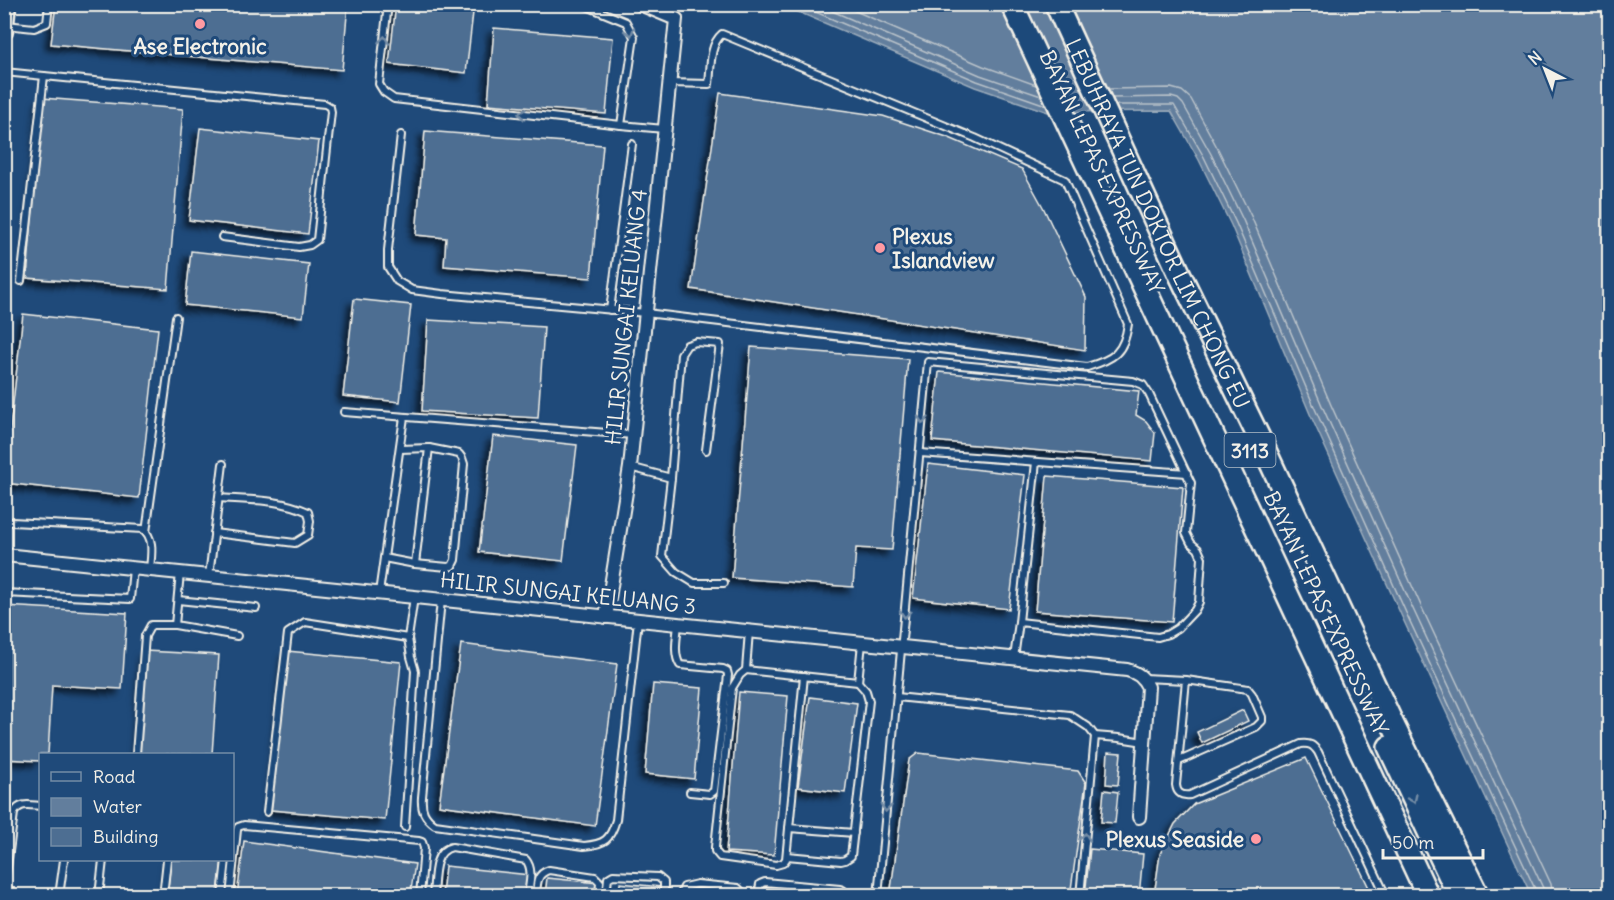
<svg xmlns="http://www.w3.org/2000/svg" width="1614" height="900" font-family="Delius,sans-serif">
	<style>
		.water { fill: #627e9d; stroke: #9cacbb; stroke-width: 1.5 }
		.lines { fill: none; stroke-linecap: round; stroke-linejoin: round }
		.shore { stroke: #bac3ca; stroke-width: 1.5 }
		.building { fill: #4d6e92; stroke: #f4f1e8; stroke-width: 1.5; filter: url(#shadow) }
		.service-casing { stroke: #f4f1e8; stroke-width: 10 }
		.minor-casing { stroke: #f4f1e8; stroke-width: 16 }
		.tertiary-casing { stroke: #f4f1e8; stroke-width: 21 }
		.trunk-casing { stroke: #f4f1e8; stroke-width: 26 }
		.service { stroke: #1f4a7a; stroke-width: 6 }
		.minor { stroke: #1f4a7a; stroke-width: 12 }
		.tertiary { stroke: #1f4a7a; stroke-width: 16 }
		.trunk { stroke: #1f4a7a; stroke-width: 21 }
		.oneway { stroke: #748da6 }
		.poi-dot { fill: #ff9aa2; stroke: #1f4a7a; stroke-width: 2 }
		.labels { text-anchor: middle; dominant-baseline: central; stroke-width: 6; stroke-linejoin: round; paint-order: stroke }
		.shield { fill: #1f4a7a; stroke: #b4bfc7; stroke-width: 1.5 }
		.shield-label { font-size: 20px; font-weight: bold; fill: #f4f1e8 }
		.poi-label { font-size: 21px; font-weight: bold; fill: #f4f1e8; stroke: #1f4a7a }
		.street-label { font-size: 21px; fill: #f4f1e8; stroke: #1f4a7a }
	</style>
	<defs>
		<filter id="shadow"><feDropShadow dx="-5.5" dy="5.5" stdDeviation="3" flood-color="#0009"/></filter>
	</defs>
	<rect width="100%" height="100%" fill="#1f4a7a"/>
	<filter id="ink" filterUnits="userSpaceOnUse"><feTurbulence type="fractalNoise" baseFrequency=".0167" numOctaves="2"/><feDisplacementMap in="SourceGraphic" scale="12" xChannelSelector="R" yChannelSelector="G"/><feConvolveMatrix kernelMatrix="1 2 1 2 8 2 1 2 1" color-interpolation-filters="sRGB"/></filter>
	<g filter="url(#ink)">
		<polygon class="water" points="782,5 1609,5 1609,895 1531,895 1402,617 1310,414 1231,225 1199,160 1171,111 1048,112 975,87"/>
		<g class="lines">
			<g class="shore">
				<polyline points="797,4 977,81 1046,105"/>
				<polyline points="816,4 980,75 1041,96"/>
				<polyline points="839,4 983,66 1036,85"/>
				<polyline points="1108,89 1171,88 1182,91 1191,99 1218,149 1251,216 1331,405 1422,608 1551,884 1553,896"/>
				<polyline points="1112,98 1171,97 1178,99 1183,104 1211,154 1243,220 1323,408 1414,611 1543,888 1544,896"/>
				<polyline points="1116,105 1174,105 1204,157 1236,223 1316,411 1407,615 1536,891 1536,896"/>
			</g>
		</g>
		<g class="building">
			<polygon points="56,4 348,4 342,70 51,44"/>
			<polygon points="396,4 474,4 466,73 389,64"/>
			<polygon points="494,28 613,38 606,114 488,104"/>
			<polygon points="720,93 883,116 947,137 1022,169 1043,207 1086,297 1085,350 691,289"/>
			<polygon points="42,98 183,109 168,289 27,278"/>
			<polygon points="200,128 319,141 308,234 189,220"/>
			<polygon points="425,131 603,145 591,278 444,266 446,238 416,235"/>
			<polygon points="191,251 309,264 303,317 185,305"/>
			<polygon points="354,299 411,305 400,402 343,396"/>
			<polygon points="23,314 158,329 139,498 4,483"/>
			<polygon points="428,320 544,327 538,418 422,411"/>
			<polygon points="751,347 908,359 892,550 856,548 853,587 732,578"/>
			<polygon points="939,372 1139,391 1136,415 1146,421 1155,433 1152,461 932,441"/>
			<polygon points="493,436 577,445 563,561 479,552"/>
			<polygon points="928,464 1025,475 1009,609 913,598"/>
			<polygon points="1047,476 1183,487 1172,622 1035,611"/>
			<polygon points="4,606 127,613 122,689 52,685 48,754 40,754 40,761 4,759"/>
			<polygon points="461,644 617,664 595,826 439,805"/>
			<polygon points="145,651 219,655 212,754 138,754"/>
			<polygon points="287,651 401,662 385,820 271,810"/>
			<polygon points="653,684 702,688 694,779 645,774"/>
			<polygon points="739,692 788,696 774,855 726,852"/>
			<polygon points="810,697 857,703 845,793 798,787"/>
			<polygon points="1243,710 1248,721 1202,743 1197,732"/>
			<polygon points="1108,752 1121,753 1118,785 1106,784"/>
			<polygon points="918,753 1078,771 1086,783 1070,896 890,896 909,760"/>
			<polygon points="1306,758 1373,896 1154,896 1160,854 1175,824 1194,804"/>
			<polygon points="1104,790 1118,792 1115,823 1101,822"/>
			<polygon points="244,841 415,864 410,896 237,896"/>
			<polygon points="1090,849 1143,854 1139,896 1085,896"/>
			<polygon points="171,860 222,860 218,896 167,896"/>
			<polygon points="445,866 530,875 527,896 442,896"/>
			<polygon points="547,878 599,883 598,896 545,896"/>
			<polygon points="620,883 661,887 660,896 619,896"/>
			<polygon points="765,887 840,895 840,896 764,896"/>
			<polygon points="689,889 740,895 740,896 688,896"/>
		</g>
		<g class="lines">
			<g class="service-casing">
				<g id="service">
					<polyline points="388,4 379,84 384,92 394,99 621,125 634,37 626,22 582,4"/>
					<polyline points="6,25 34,28 47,23 49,4"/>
					<polyline points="4,72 325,104 330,107 331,112 317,240 310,245 299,247 222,237"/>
					<polyline points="621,125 664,129"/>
					<path d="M401,135l-13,115v17l9,14 15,9 30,4 204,19 441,54c27,-8 37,-14 41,-43l-63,-144 -90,-42 -253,-104c-13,11 -11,34 -13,50l-39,-1"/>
					<polyline points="21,281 44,76"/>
					<polyline points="610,310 632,144"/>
					<polyline points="344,412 633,435"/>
					<polyline points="920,453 1187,473"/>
					<polyline points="630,467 671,478 662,556 676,572 694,583 724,583"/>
					<polyline points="671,478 681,354 687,345 696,342 720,344 706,450"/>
					<path d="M4,520l8,2 131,7c12,10 8,26 7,41"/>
					<polyline points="146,532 176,317"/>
					<path d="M214,533l81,10 13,-8 2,-14 -2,-9c-27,-13 -59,-12 -89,-14"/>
					<polyline points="384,558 415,564 448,567 452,566 455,560 464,464 462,458 459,454 429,448 400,449"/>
					<polyline points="415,564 429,448"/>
					<polyline points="209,576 223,464"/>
					<polyline points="4,593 130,599 133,569"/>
					<polyline points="379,593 404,417"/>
					<polyline points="178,600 256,608"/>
					<path d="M441,600l-19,197c-1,13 2,20 13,28l149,21c21,-2 26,-6 32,-26l22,-200"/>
					<polyline points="1019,622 1036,462"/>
					<path d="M678,624c-1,13 -5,30 2,41l43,4 4,2 1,4 -14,116 -4,3 -20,-2"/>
					<polyline points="175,625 237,636"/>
					<polyline points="749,631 746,670 740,675 732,688 715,847 715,851 720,857 776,865 783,863 786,859 804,676"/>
					<polyline points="746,670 858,682 862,643"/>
					<path d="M1144,678l42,2 -10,105c1,8 5,11 14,10l111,-51c9,-1 12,1 17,8l68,144"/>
					<polyline points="897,697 1070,715 1088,727 1095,736 1119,738 1144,742"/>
					<polyline points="136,754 145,636 151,625 175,625 180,573"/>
					<polyline points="1179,761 1256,727 1262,721 1262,717 1252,694 1248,689 1186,680"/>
					<polyline points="267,812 288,633 305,622 408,638 414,597"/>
					<polyline points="405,827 415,671 411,657 408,638"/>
					<polyline points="789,828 854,833"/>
					<polyline points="787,856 841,861 845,860 851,856 869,701 866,691 858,682"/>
					<path d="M4,890l10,-77c6,-11 15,-8 26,-7"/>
					<polyline points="59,896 64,860"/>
					<polyline points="99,896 103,860"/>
					<polyline points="163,896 167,860"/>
					<polyline points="222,896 226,860"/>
					<polyline points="230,896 237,830 238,827 244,825 419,841 422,842 424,848 420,896"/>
					<path d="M433,896c2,-17 -1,-45 19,-49l74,13c8,10 3,24 2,36"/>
					<path d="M536,896c1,-12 0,-22 13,-26l46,7 5,5 -1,14"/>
					<polyline points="606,896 608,878 613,875 658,877 664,882 664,896"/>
					<polyline points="680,896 684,887 697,884 738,888 746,896"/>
					<polyline points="758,896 760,884 765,882 840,889 843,890 846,896"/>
					<polyline points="878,896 928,362 1133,381 1143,385 1149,394 1191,483 1186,533 1191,543 1198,549 1202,558 1199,602 1195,610 1178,628 1168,634 1158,637 1019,622 1014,658"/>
					<polyline points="1080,896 1095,736"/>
				</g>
			</g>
			<g class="minor-casing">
				<g id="minor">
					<path d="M4,555l1123,115c11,3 16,7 21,17l-9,130"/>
					<polyline points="606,617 630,467 676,19 640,4"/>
				</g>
			</g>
			<g class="tertiary-casing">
				<polyline id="tertiary" points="4,31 7,4"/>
			</g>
			<g class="trunk-casing">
				<g id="trunk">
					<path d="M1012,4c138,298 278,594 416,892"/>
					<path id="s1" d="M1056,4l125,273 81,167 132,283 84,169"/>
					<polyline points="1389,747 1459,896"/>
				</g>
			</g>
			<use href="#service" class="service"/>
			<use href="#minor" class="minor"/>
			<use href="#tertiary" class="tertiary"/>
			<use href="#trunk" class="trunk"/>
		</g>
		<defs><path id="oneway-chevron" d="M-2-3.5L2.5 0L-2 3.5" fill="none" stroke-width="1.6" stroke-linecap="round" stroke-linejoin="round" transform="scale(1.5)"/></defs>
		<g class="oneway">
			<use href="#oneway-chevron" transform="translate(630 32) rotate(71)"/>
			<use href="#oneway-chevron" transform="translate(384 40) rotate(-83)"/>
			<use href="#oneway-chevron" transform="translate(522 114) rotate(-173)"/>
			<use href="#oneway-chevron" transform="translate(923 420) rotate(95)"/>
			<use href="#oneway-chevron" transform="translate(905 614) rotate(95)"/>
			<use href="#oneway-chevron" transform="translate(1413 799) rotate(65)"/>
			<use href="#oneway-chevron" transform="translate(886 808) rotate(96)"/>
			<use href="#oneway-chevron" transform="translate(1085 837) rotate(-84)"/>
		</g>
	</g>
	<g class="poi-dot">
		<circle cx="200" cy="24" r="6"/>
		<circle cx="880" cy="248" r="6"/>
		<circle cx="1256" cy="839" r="6"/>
	</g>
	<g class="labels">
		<rect class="shield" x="1224.5" y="433" width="51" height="34" rx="4.5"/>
		<g class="shield-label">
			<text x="1250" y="450">3113</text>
		</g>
		<g class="poi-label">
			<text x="200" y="46">Ase Electronic</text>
			<text x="892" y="236" text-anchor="start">Plexus<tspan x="892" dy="24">Islandview</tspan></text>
			<text x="1244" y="839" text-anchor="end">Plexus Seaside</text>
		</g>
		<g class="street-label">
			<text transform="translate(1102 172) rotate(65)">BAYAN LEPAS EXPRESSWAY</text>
			<text stroke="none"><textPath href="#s1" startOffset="242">LEBUHRAYA TUN DOKTOR LIM CHONG EU</textPath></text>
			<text transform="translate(626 317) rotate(-84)">HILIR SUNGAI KELUANG 4</text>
			<text transform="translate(568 593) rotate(6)">HILIR SUNGAI KELUANG 3</text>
			<text transform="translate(1326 613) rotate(65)">BAYAN LEPAS EXPRESSWAY</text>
		</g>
	</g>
	<rect width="1614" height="900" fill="none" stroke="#1f4a7a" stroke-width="24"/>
	<rect x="12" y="12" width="1590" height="876" fill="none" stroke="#f4f1e8" stroke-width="2" filter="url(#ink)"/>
	<rect x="39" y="753" width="195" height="108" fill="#1f4a7a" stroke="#748da6" stroke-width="1.5"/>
	<rect x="51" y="772" width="30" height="9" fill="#1f4a7a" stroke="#748da6" stroke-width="1.5"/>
	<text x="93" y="783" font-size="18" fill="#f4f1e8">Road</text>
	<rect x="51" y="798" width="30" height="18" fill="#627e9d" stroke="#748da6" stroke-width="1.5"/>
	<text x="93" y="813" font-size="18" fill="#f4f1e8">Water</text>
	<rect x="51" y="828" width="30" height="18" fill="#4d6e92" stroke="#748da6" stroke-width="1.5"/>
	<text x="93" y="843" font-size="18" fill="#f4f1e8">Building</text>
	<g transform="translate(1545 69) rotate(318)" stroke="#1f4a7a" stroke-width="4.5" paint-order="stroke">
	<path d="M0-4.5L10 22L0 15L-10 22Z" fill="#f4f1e8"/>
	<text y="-9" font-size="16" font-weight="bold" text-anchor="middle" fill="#f4f1e8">N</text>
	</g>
	<path d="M1383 849v9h100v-9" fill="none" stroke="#f4f1e8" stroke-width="3"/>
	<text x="1392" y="849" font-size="18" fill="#f4f1e8" stroke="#1f4a7a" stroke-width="4.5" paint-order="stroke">50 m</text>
</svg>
